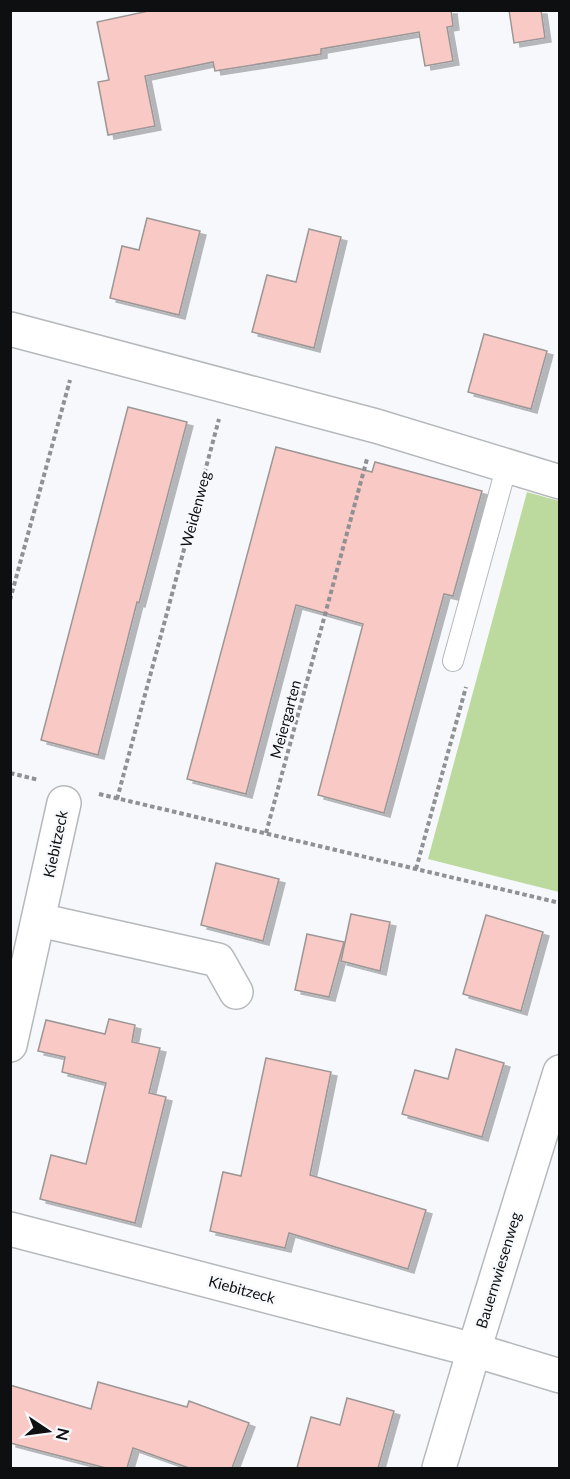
<svg xmlns="http://www.w3.org/2000/svg" width="570" height="1479" font-family="Lato,sans-serif">
	<style>
		.green { fill: #bcd99e }
		.building { fill: #f9c9c5; stroke: #9c9796; stroke-width: 1.5; filter: url(#shadow) }
		.lines { fill: none; stroke-linecap: round; stroke-linejoin: round }
		.service-casing { stroke: #b6b9bc; stroke-width: 22 }
		.minor-casing { stroke: #b6b9bc; stroke-width: 36 }
		.path { stroke: #8f9194; stroke-width: 4; stroke-dasharray: 4.5 3; stroke-linecap: butt }
		.service { stroke: #fff; stroke-width: 20 }
		.minor { stroke: #fff; stroke-width: 33 }
		.labels { text-anchor: middle; dominant-baseline: central; stroke-width: 4.5; stroke-linejoin: round; paint-order: stroke }
		.street-label { font-size: 15px; fill: #0e0f10; stroke: #f6f8fc }
	</style>
	<defs>
		<filter id="shadow"><feDropShadow dx="6" dy="4" stdDeviation="0" flood-color="#0004"/></filter>
	</defs>
	<rect width="100%" height="100%" fill="#f6f8fc"/>
	<polygon class="green" points="527,492 559,501 559,892 428,859"/>
	<g class="building">
		<polygon points="153,10 451,10 453,26 447,27 453,61 425,66 419,32 321,49 321,54 215,71 213,62 145,76 155,126 108,135 98,82 109,80 97,22"/>
		<polygon points="509,10 541,10 545,38 514,43"/>
		<polygon points="147,218 200,231 179,315 110,298 122,246 139,250"/>
		<polygon points="309,229 341,237 314,348 252,332 267,275 296,282"/>
		<polygon points="484,334 547,351 531,409 468,392"/>
		<polygon points="128,407 187,422 139,603 137,602 98,755 41,740"/>
		<polygon points="276,447 372,472 375,462 482,491 453,596 444,594 384,813 318,795 363,624 296,605 246,794 187,779"/>
		<polygon points="216,863 279,879 263,941 201,925"/>
		<polygon points="351,914 390,922 380,971 341,961"/>
		<polygon points="486,915 543,932 521,1011 463,994"/>
		<polygon points="307,934 344,942 329,997 295,990"/>
		<polygon points="109,1019 135,1025 132,1042 160,1048 149,1093 166,1097 135,1223 40,1199 51,1155 86,1164 106,1083 62,1072 65,1057 38,1051 46,1020 105,1034"/>
		<polygon points="456,1049 504,1063 482,1137 402,1114 415,1070 448,1079"/>
		<polygon points="266,1058 331,1072 310,1175 426,1210 408,1269 289,1233 285,1248 210,1231 223,1172 241,1176"/>
		<polygon points="98,1382 187,1407 189,1401 249,1423 232,1468 189,1468 133,1448 127,1468 106,1468 10,1443 10,1385 91,1409"/>
		<polygon points="347,1398 394,1411 378,1468 297,1468 311,1417 340,1425"/>
	</g>
	<g class="lines">
		<g class="service-casing">
			<polyline id="service" points="453,661 507,465"/>
		</g>
		<g class="minor-casing">
			<g id="minor">
				<polyline points="10,329 376,426 560,482"/>
				<polyline points="39,920 218,960 236,992"/>
				<polyline points="10,1045 64,803"/>
				<polyline points="10,1229 474,1350 560,1376"/>
				<polyline points="439,1468 474,1350 560,1072"/>
			</g>
		</g>
		<g class="path">
			<polyline points="10,600 70,380"/>
			<polyline points="10,773 39,780"/>
			<polyline points="99,794 560,903"/>
			<polyline points="117,799 219,419"/>
			<polyline points="266,833 367,459"/>
			<polyline points="416,869 466,687"/>
		</g>
		<use href="#service" class="service"/>
		<use href="#minor" class="minor"/>
	</g>
	<g class="labels">
		<g class="street-label">
			<text transform="translate(195 509) rotate(-75)">Weidenweg</text>
			<text transform="translate(285 719) rotate(-75)">Meiergarten</text>
			<text transform="translate(55 844) rotate(-78)">Kiebitzeck</text>
			<text transform="translate(498 1270) rotate(-73)">Bauernwiesenweg</text>
			<text transform="translate(242 1289) rotate(15)">Kiebitzeck</text>
		</g>
	</g>
	<rect width="570" height="1479" fill="none" stroke="#0e0f10" stroke-width="24"/>
	<g transform="translate(48 1431) rotate(103)" stroke="#f6f8fc" stroke-width="4.5" paint-order="stroke">
	<path d="M0-4.5L10 22L0 15L-10 22Z" fill="#0e0f10"/>
	<text y="-9" font-size="16" font-weight="bold" text-anchor="middle" fill="#0e0f10">N</text>
	</g>
</svg>
